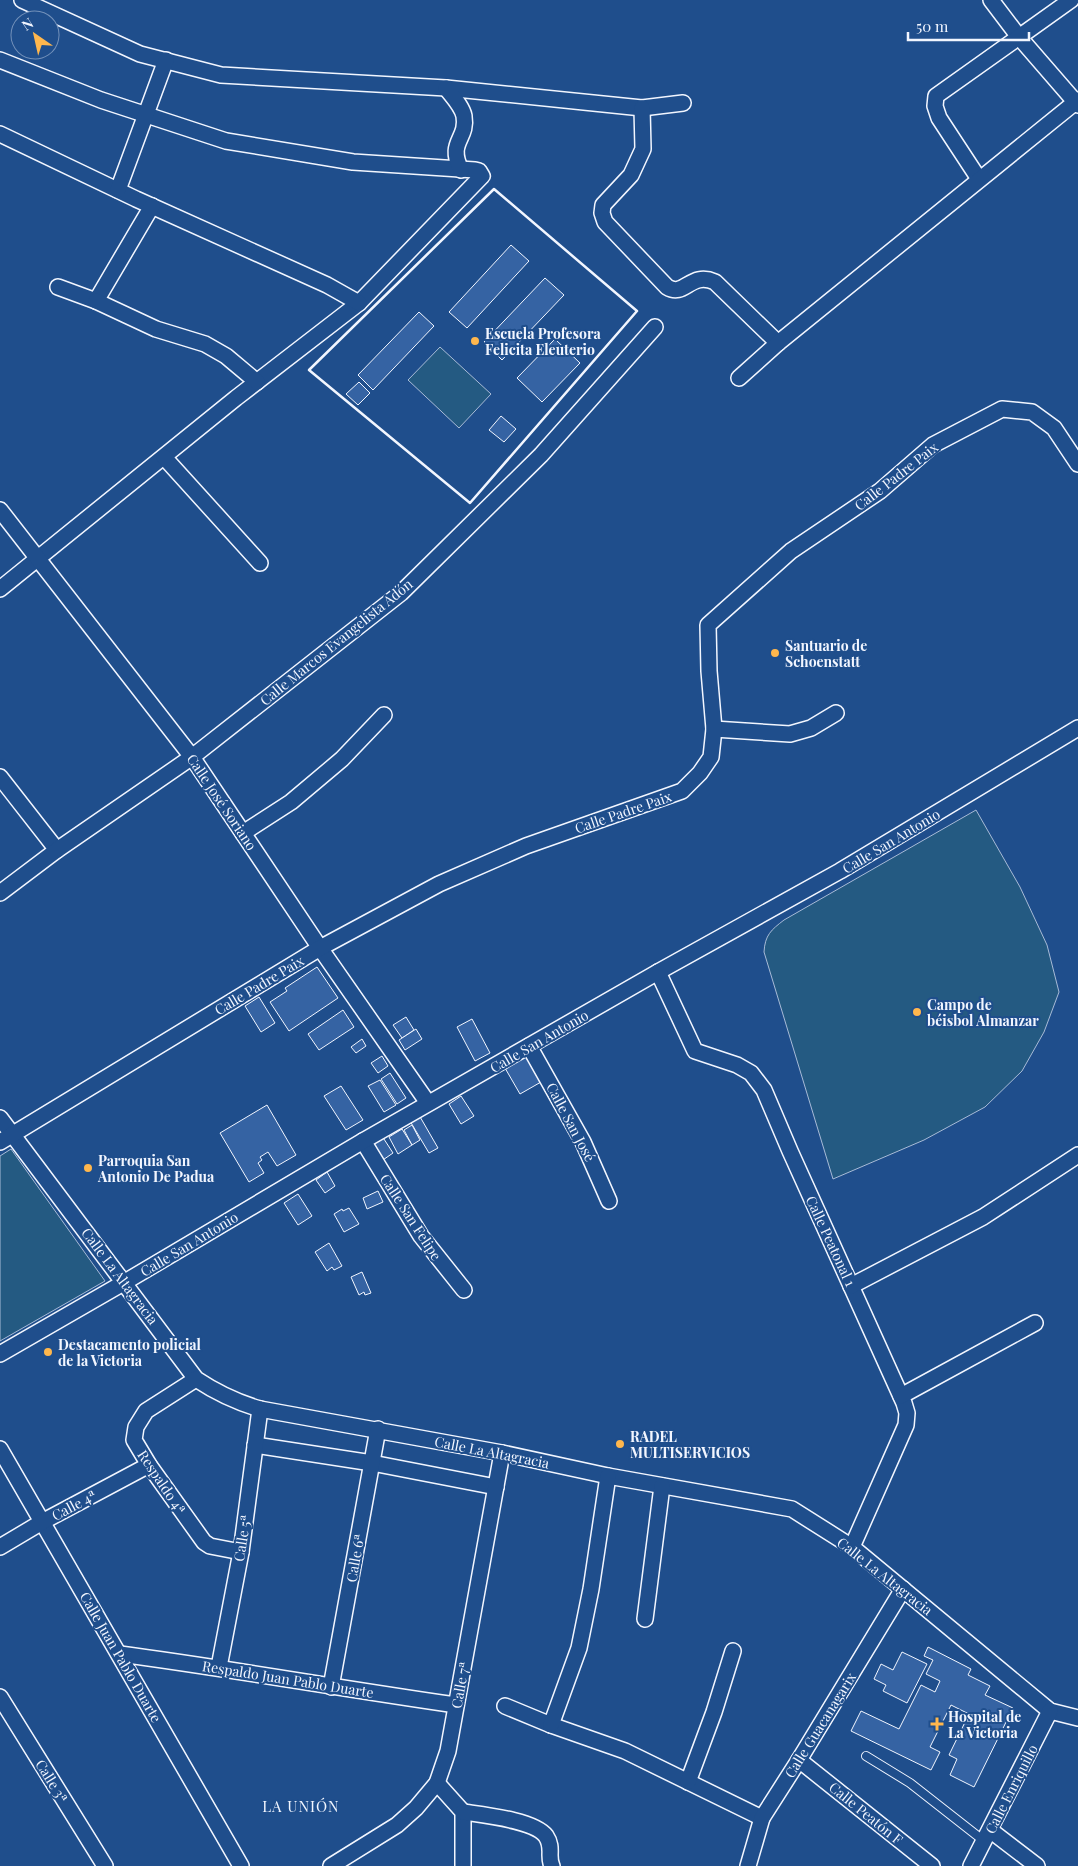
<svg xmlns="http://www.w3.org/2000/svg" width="1078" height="1866" font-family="'Playfair Display',serif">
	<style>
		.green { fill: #245a82; stroke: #a8bbd7 }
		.building { fill: #3563a3; stroke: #f2f6ff }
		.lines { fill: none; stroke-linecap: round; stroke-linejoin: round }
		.lane-casing { stroke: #f2f6ff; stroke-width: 10 }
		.street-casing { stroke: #f2f6ff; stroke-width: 18 }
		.lane { stroke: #1f4e8c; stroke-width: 8 }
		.street { stroke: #1f4e8c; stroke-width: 15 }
		.wall { stroke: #f2f6ff; stroke-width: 2.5 }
		.poi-dot { fill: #ffb74d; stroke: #1f4e8c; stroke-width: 2 }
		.labels { text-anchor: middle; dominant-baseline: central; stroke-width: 4; stroke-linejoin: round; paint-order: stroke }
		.poi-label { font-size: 14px; font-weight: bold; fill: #f2f6ff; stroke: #1f4e8c; text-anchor: start }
		.street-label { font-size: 14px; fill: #f2f6ff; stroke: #1f4e8c }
		.neighbourhood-label { font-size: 15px; letter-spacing: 1px; fill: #f2f6ff; stroke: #1f4e8c }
	</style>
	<rect width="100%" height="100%" fill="#1f4e8c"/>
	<g class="green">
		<polygon points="440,347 491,394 459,428 408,380"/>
		<path d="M976,810l44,77 27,58 12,47 -15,40 -22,39 -37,36 -61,33 -91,39 -69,-227c1,-17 7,-22 20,-32z"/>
		<polygon points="11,1149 105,1281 0,1341 0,1156"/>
	</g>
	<g class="building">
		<polygon points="511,245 529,261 467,328 449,312"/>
		<polygon points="545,278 564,295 502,360 484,342"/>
		<polygon points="419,312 434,326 373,390 358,375"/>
		<polygon points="555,339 580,363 542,402 517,378"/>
		<polygon points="359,382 370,393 358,405 346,394"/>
		<polygon points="501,416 516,429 504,442 489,430"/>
		<polygon points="317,967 338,998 289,1031 270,1002 287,991 285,988"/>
		<polygon points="259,997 275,1023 261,1032 245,1006"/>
		<polygon points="343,1010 354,1027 319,1050 308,1034"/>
		<polygon points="406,1017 414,1030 402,1038 393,1025"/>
		<polygon points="472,1019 490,1053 475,1061 457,1027"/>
		<polygon points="416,1029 422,1039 405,1050 399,1040"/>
		<polygon points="362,1039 366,1046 356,1053 351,1047"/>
		<polygon points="382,1056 388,1066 378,1073 371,1063"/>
		<polygon points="526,1056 541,1082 520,1094 505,1068"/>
		<polygon points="390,1073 406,1098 397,1104 381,1079"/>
		<polygon points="380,1080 396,1105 384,1112 368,1086"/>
		<polygon points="341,1086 363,1120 346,1130 324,1096"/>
		<polygon points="461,1096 474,1116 461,1124 449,1104"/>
		<polygon points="267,1105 296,1155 277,1166 268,1152 260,1157 262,1160 258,1163 264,1173 249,1182 220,1133"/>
		<polygon points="419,1115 438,1148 429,1153 410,1121"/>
		<polygon points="412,1125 420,1140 412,1145 404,1130"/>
		<polygon points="402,1129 412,1145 398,1154 389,1137"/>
		<polygon points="382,1136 393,1153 380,1162 368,1144"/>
		<polygon points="327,1172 335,1186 325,1193 316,1180"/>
		<polygon points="378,1191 383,1202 367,1209 363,1198"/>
		<polygon points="298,1194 312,1216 298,1225 284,1203"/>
		<polygon points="349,1208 359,1224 344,1232 334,1214 342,1209 343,1211"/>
		<polygon points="329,1243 342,1266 334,1270 332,1267 327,1271 315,1252"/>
		<polygon points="362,1272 371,1293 365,1295 364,1292 359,1295 351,1277"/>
		<polygon points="928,1647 971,1669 968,1675 990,1686 985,1695 1013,1708 974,1787 950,1775 957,1759 949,1755 969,1714 951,1705 930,1747 940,1752 931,1770 851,1731 861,1711 899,1729 921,1685 935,1692 940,1681 926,1674 933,1660 924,1656"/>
		<polygon points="902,1652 927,1664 907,1703 883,1691 886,1685 874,1679 881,1664 893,1670"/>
	</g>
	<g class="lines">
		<g class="lane-casing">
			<polyline id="lane" points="866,1756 910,1783 984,1841"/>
		</g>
		<g class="street-casing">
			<g id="street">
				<polyline points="22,0 140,54 221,75 446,88 642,108 683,103"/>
				<polyline points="991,0 1019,37 1078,105"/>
				<polyline points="0,60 101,100 226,141 353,162 475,170 479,171 482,176 359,303 236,398 0,589"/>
				<path d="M446,88c6,8 16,18 18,28 4,24 -17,25 -3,54"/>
				<path d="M642,108l1,41 -12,26 -28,30 -1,8 3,9 62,65c18,11 23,-16 48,-5l63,61"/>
				<polyline points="0,134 136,199 327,285 359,303"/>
				<polyline points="979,179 939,118 935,106 936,96 1071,0"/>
				<polyline points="118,190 166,60"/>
				<polyline points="58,287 96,301 152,206"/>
				<polyline points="96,301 156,329 205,344 226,356 257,382"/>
				<polyline points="739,378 778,343 1078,100"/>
				<polyline points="164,457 260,563"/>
				<polyline points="0,510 192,757 320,948 428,1103"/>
				<polyline points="714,729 790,734 811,728 836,713"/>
				<polyline points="0,777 57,850"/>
				<polyline points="243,833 291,802 342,759 384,715"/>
				<polyline points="0,893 57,850 192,757 401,593 541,455 655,327"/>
				<polyline points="658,972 695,1051 737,1065 751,1073 764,1090 790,1151 904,1403 907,1413 906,1425 852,1547"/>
				<polyline points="529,1046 583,1142 609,1201"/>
				<path d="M0,1118l196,261c21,14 40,23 64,30l242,44 106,23 184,33 60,38 198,164 28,7"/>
				<polyline points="363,1141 421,1236 464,1290"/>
				<polyline points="0,1142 320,948 439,884 526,846 682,791 700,773 711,757 714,729 709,671 708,625 791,551 880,491 933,445 1002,409 1032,412 1054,428 1078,464"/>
				<polyline points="851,1286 983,1217 1078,1155"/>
				<polyline points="0,1354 125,1282 363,1141 658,972 840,871 1078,728"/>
				<polyline points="196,1379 146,1411 136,1427 134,1440 149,1465 204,1542 210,1546 241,1552"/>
				<polyline points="901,1396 1035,1323"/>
				<polyline points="255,1445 372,1463 496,1487"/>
				<polyline points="0,1449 241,1866"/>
				<polyline points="0,1547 42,1522 149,1465"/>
				<polyline points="645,1619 662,1486"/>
				<path d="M120,1654c112,15 224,35 336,51"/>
				<polyline points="219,1667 241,1552 260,1409"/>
				<polyline points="331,1687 378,1429"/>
				<polyline points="0,1697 105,1866"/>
				<polyline points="505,1706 551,1725 625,1751 762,1818"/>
				<polyline points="551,1725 579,1648 591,1589 608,1476"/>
				<polyline points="799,1760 932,1866"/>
				<polyline points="688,1782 714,1712 733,1651"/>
				<polyline points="437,1783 463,1812 463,1866"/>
				<path d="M463,1812c20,3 71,8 83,24 8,12 1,20 6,30"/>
				<polyline points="990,1830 1037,1866"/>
				<polyline points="331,1866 397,1825 416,1808 437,1783 448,1751 502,1453"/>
				<polyline points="748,1866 762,1818 799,1760 903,1589"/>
				<polyline points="971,1866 1050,1711"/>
			</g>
		</g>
		<use href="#lane" class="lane"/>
		<use href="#street" class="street"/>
		<polygon class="wall" points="494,189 637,311 470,503 309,370"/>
	</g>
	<g class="poi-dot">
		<circle cx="475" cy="341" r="5"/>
		<circle cx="775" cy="653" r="5"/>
		<circle cx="917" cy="1012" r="5"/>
		<circle cx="88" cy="1168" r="5"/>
		<circle cx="48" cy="1352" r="5"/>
		<circle cx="620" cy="1444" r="5"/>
		<path d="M934.5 1716.5h5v5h5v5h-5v5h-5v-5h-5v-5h5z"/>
	</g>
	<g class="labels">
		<g class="poi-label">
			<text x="485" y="333">Escuela Profesora<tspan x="485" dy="16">Felicita Eleuterio</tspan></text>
			<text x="785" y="645">Santuario de<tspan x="785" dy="16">Schoenstatt</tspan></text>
			<text x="927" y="1004">Campo de<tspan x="927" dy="16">béisbol Almanzar</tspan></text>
			<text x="98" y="1160">Parroquia San<tspan x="98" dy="16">Antonio De Padua</tspan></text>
			<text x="58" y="1344">Destacamento policial<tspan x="58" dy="16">de la Victoria</tspan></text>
			<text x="630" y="1436">RADEL<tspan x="630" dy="16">MULTISERVICIOS</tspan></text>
			<text x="948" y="1716">Hospital de<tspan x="948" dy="16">La Victoria</tspan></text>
		</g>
		<g class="street-label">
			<text transform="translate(896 476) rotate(-38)">Calle Padre Paix</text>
			<text transform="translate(336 642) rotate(-39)">Calle Marcos Evangelista Adón</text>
			<text transform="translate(222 802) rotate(56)">Calle José Soriano</text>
			<text transform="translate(623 812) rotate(-19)">Calle Padre Paix</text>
			<text transform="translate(891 841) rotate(-31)">Calle San Antonio</text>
			<text transform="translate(259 985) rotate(-31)">Calle Padre Paix</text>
			<text transform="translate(539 1041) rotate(-30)">Calle San Antonio</text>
			<text transform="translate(571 1122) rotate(62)">Calle San José</text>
			<text transform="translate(411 1217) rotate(57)">Calle San Felipe</text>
			<text transform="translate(831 1241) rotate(65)">Calle Peatonal 1</text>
			<text transform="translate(189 1244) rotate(-31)">Calle San Antonio</text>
			<text transform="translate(120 1276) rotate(53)">Calle La Altagracia</text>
			<text transform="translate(492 1452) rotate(11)">Calle La Altagracia</text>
			<text transform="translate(162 1482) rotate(56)">Respaldo 4ª</text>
			<text transform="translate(74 1505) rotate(-28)">Calle 4ª</text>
			<text transform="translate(242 1538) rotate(-81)">Calle 5ª</text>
			<text transform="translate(355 1558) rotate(-80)">Calle 6ª</text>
			<text transform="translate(885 1576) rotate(38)">Calle La Altagracia</text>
			<text transform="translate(121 1657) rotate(60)">Calle Juan Pablo Duarte</text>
			<text transform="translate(288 1679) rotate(9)">Respaldo Juan Pablo Duarte</text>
			<text transform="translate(460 1685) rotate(-80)">Calle 7ª</text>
			<text transform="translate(820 1725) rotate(-58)">Calle Guacanagarix</text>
			<text transform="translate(52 1781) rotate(58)">Calle 3ª</text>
			<text transform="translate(1011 1789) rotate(-63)">Calle Enriquillo</text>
			<text transform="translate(866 1813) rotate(39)">Calle Peatón F</text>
		</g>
		<g class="neighbourhood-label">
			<text x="301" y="1806">LA UNIÓN</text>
		</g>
	</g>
	<g transform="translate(35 35) rotate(326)"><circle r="24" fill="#1f4e8c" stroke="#7391ba"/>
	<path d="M0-4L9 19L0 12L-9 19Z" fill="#ffb74d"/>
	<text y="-8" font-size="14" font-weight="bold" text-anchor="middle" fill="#f2f6ff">N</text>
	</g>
	<path d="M908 32v8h121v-8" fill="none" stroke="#f2f6ff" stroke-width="2.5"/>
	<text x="916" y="32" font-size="15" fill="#f2f6ff" stroke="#1f4e8c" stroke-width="4" paint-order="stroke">50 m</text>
</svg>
